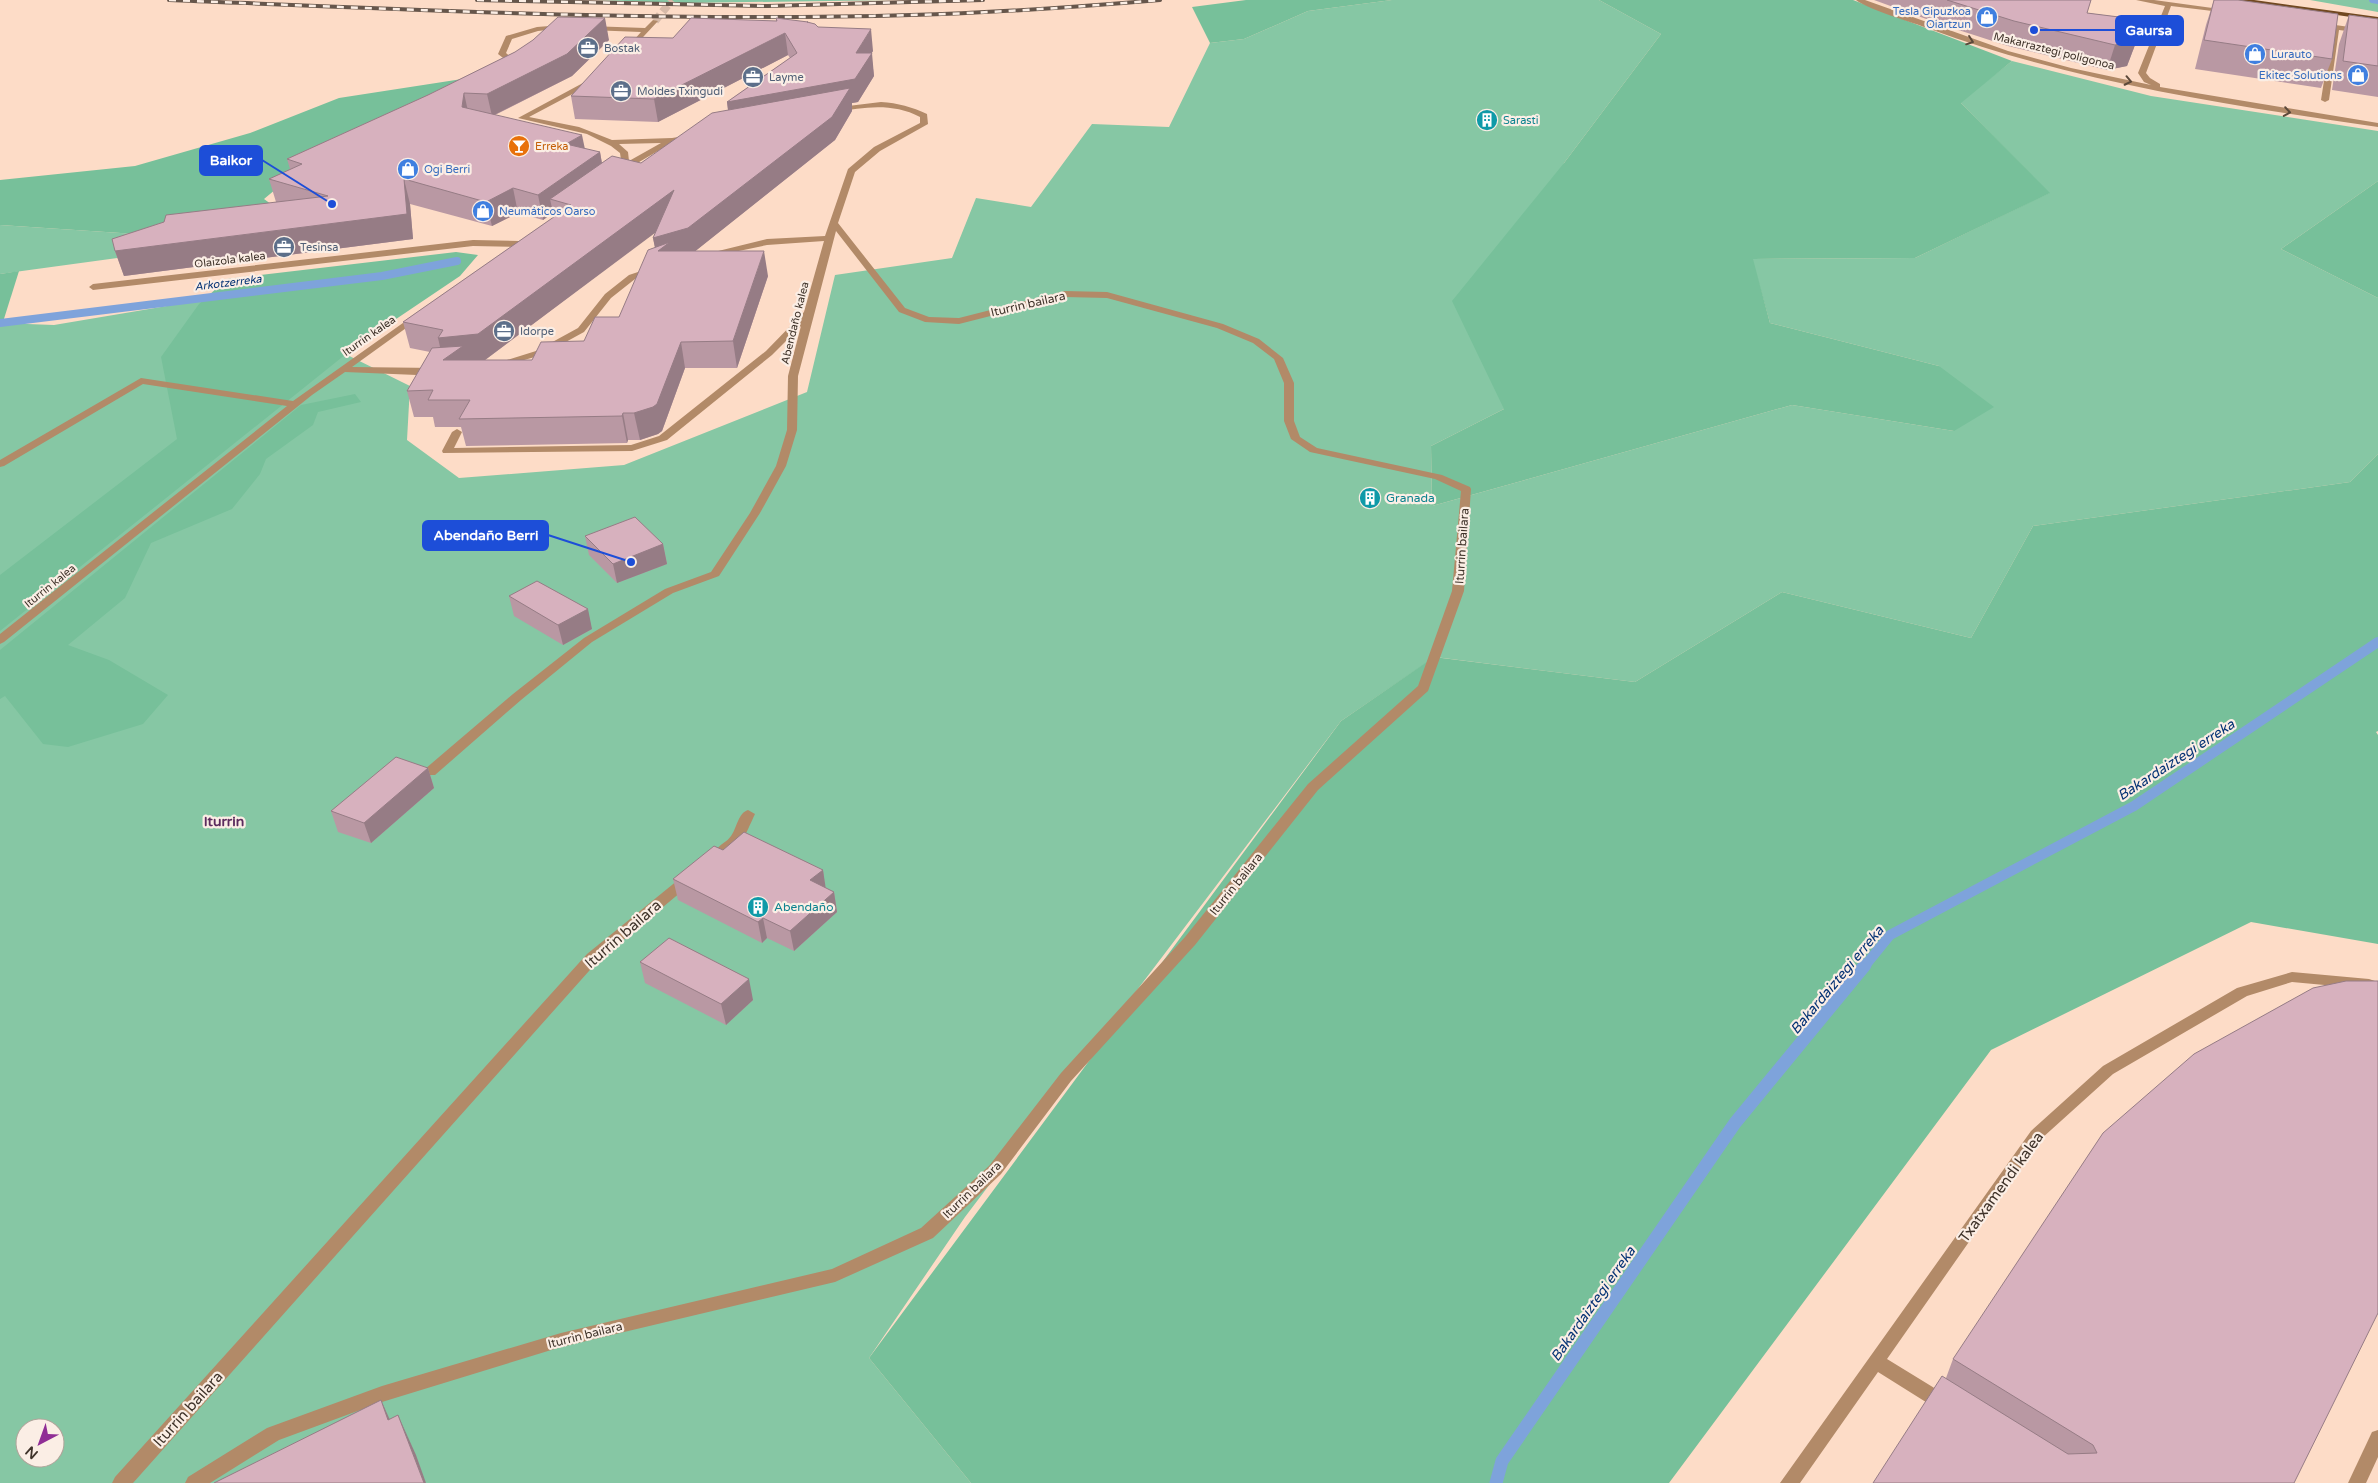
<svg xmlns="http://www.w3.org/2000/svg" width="2378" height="1483" font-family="'Varela Round',sans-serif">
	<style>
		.green { fill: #86c7a4; fill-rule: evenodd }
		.forest { fill: #77c09a }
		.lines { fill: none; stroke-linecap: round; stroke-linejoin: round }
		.stream-far3 { stroke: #7ea3db; stroke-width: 6 }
		.stream-far2 { stroke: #7ea3db; stroke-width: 8 }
		.stream-far1 { stroke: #7ea3db; stroke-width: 10 }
		.stream { stroke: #7ea3db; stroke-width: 13 }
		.minor-tunnel { stroke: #d7baa8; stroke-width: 8; stroke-dasharray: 8 4; stroke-linecap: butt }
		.minor { fill: #b28a68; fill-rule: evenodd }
		.major { fill: #714820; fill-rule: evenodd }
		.rail-casing { stroke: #66564b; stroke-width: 4 }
		.rail { stroke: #fbeee5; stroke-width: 2.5; stroke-dasharray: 7; stroke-linecap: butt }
		.wall { fill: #b998a3; fill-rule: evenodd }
		.shaded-wall { fill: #967c85 }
		.building { fill: #d7b1be; stroke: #967c85 }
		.oneway { stroke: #5c493a }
		.labels { text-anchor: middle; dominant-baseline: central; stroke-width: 4.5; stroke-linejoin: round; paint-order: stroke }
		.far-shop-label { font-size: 11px; fill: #366cbe; stroke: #fbeee5; text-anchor: start }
		.far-service-label { font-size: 11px; fill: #4e5e75; stroke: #fbeee5; text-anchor: start }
		.far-street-label { font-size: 11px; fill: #3f332a; stroke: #fbeee5 }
		.far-culture-label { font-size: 11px; fill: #0d838f; stroke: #fbeee5; text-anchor: start }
		.far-food-label { font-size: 11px; fill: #c56008; stroke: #fbeee5; text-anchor: start }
		.far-water-label { font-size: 11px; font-style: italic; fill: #043274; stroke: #fbeee5 }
		.street-label { font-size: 12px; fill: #3f332a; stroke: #fbeee5 }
		.culture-label { font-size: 12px; fill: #0d838f; stroke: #fbeee5; text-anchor: start }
		.water-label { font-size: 14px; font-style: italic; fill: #043274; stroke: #fbeee5 }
		.neighbourhood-label { font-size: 14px; font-weight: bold; fill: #5c2c5e; stroke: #fbeee5 }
		.near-street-label { font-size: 15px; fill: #3f332a; stroke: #fbeee5 }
		.leader { fill: none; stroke: #1d4ed8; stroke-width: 2 }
		.callout-dot { fill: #1d4ed8; stroke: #fbeee5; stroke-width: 2 }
		.callout { fill: #1d4ed8; stroke: #1d4ed8; stroke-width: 2 }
		.callout-label { font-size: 14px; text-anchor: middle; font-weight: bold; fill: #fff }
	</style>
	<rect width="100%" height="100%" fill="#fddcc7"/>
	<g class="green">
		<polygon points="596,0 895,0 684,3"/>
		<path d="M1392,0h207l62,34 -97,129 -60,246 -73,37 1,60 360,-101 162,26 -15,-65 -169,-43 -18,-64 163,-1 134,-65 -89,-91 52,-41 139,35 227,35v50l-97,68 97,49v156l-28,28 -317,44 -62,112 -189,-46 -147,90 -200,-25 -94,64 -376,496 -96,141 102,125h-971v-1160l54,2 255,-43 18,63 83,41 -3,54 52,38 165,-13 183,-73 28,-117 117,-17 24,-60 55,9 61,-83 77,3 41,-84 34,-4 64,-28zM25,1428h30v30h-30z"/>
		<polygon points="2310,0 2378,0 2378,12"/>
		<polygon points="0,225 181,237 132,256 0,274"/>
	</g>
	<g class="forest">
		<polygon points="1246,0 1392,0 1308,11 1244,39 1210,43 1192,7"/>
		<polygon points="1599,0 1853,0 2012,61 1961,103 2050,193 1915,258 1753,259 1770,323 1939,366 1994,407 1954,431 1792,405 1432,506 1431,446 1504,409 1452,301 1564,163 1661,34"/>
		<polygon points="475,77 288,179 264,199 286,215 181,237 0,225 0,180 135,166 250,133 339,98"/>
		<polygon points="2378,181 2378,298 2281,249"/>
		<polygon points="456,252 478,255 460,276 356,346 0,631 0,575 177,439 161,357 199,304 227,279"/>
		<polygon points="19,271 3,322 0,323 0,274"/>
		<polygon points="355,394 361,402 318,412 313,425 266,459 260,474 232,509 151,543 125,598 68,645 109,660 168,695 143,724 68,747 43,744 5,696 0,699 0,650 301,405"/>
		<polygon points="2378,454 2378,731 2376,732 2378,735 2378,944 2251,922 1991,1050 1669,1483 971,1483 869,1358 1341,721 1434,657 1635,682 1782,592 1971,638 2033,526 2350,482"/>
	</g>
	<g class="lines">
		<polyline class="stream-far3" points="2372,0 2378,1"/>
		<polyline class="stream-far2" points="0,323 382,276 457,261"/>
		<polyline class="stream-far1" points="1864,967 1890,935 2134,806 2378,642"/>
		<polyline class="stream" points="1496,1483 1502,1461 1735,1123 1865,965"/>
		<polyline class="minor-tunnel" points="655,21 672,0"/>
		<g class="minor">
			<path d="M1856,0h9l143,51 63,17 80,17 -7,-3 -6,-9 27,-67 -29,-6h18l73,10 2,1v2l-58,-7 -25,67 4,5 10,6v3l218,36v4c-152,-22 -304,-45 -448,-98 -18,-7 -61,-19 -74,-29z"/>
			<polygon points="653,20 658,21 630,51 626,49 641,32 589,30 585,28 589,26 645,28"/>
			<polygon points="2321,23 2378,31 2378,35 2339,30 2329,100 2325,102 2321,100 2332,29 2319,26 2319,24"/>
			<polygon points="562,25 565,27 564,28 538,31 512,39 506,53 515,61 508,69 502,69 501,67 507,61 498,54 506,36 537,27"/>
			<path d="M594,77l4,2 -1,2 -68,36 50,10 33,13 60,-2 19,-3 4,2 -22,5 -44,26 -10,8 -4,-2 7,-8 -2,-13 -9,-7 -24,-12 -69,-16zM661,143l-32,18 -1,-9 -9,-8z"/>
			<path d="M881,102c17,1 31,5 46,12l1,10 -48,27 -25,21 -17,51 67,85 24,9 30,1 106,-27 42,1 116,32 36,15 24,19 11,25v38l6,16 17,11 125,27 28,12 1,2 -7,102 -36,100 -110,99 -123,155 -124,136 -70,93 -68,64 -98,44 -274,65 -179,55 -103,38 -69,43h-25l3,-6 79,-49 115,-42 179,-53 271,-64 89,-41 68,-62 72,-93 124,-136 123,-153 110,-98 34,-95 9,-100 -26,-12 -125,-27 -19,-13 -7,-18v-38l-10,-24 -21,-16 -36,-15 -110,-30 -42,-1 -106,27 -34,-2 -26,-10 -63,-81 -38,145 -1,54 -11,36 -26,47 -41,63 -46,17 -81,49 -71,58 -86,75h-10l-1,-3 1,-3 88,-75 71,-56 81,-49 46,-17 39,-59 26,-47 11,-36 1,-54 13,-50 -29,29 -105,85 -35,11 -189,2 -1,-2 10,-19 5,-3 5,3 -8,16 177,-3 28,-9 107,-85 38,-39 20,-71 -57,4 -57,12 -4,-3 61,-15 58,-3 23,-67 26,-22 46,-24v-6c-27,-14 -55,-10 -84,-5l-4,-2 16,-4z"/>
			<polygon points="473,240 519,241 523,244 519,247 473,246 93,290 89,287 93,284"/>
			<polygon points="653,267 657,270 656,272 635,279 611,298 584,332 542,355 499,367 494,364 536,351 578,328 605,294 629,275"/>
			<polygon points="417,313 422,316 420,318 352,367 437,368 437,372 417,375 345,372 312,395 4,642 0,644 0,634 287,406 143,384 4,466 0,467 0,460 141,378 293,401"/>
			<path d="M748,810l7,4c-7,14 -17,45 -37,39l-2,-3c4,-6 11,-8 15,-14 6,-8 7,-23 17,-26z"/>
			<polygon points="688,874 693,876 695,879 693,882 597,962 133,1483 112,1483 115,1477 587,954 683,876"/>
			<polygon points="2292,972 2369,979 2378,982 2378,992 2368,989 2292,982 2247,996 2113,1074 2041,1139 1887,1359 1949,1397 1952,1403 1949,1409 1943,1411 1937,1409 1878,1372 1800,1483 1780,1483 2031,1131 2103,1066 2237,988"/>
			<polygon points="2378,1430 2378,1457 2366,1483 2348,1483 2372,1432"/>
		</g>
		<polygon class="major" points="2236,0 2254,0 2378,17 2378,21"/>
		<g class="rail-casing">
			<g id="rail">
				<path d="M169,0c247,10 495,22 742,15 83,-2 166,-8 249,-15"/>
				<polyline points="477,0 768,6 983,0"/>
			</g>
		</g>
		<use href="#rail" class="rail"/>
	</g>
	<g class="wall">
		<polygon points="1874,0 2091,0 2087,13 2143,20 2135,45 2127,66 2107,70 2008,46 1940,24"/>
		<polygon points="2214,0 2332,59 2321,88 2195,69 2206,25"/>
		<polygon points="2349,15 2378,19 2378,97 2332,90 2339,44"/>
		<path d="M776,18l33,5 64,28 -2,2 3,23 -16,26 -6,1v8l-17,29 -140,111 73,25 -31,92h-52l-23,63 -4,3 -18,6h-12l-1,3 -161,3 -5,-19h-26l-2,-10h-19l-7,-26 23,-39 -20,-4 -7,-26 151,-105 -1,-4 -10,7 -25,-7 -26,13 -82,-22 3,35 -289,37 -9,-25 161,-49 -7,-23 21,-10 -3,-10 141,-64 87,-43 94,-12 -37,36 -77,39 90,34 15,3 2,11h39l87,-53 -1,-8 63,-44 -2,-3 -130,67 -83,-3 -4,-23 102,-58 103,-17zM656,231l-3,7 2,9 -36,70 -35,24 -52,19h-47z"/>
		<polygon points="585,536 663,544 667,564 617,583 589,555"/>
		<polygon points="509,596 592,629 563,645 514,616"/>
		<polygon points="428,768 434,788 371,843 338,832 331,811"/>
		<polygon points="723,850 823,870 825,887 834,892 837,912 794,951 767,938 762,943 678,900 673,879"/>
		<polygon points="640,962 753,1000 726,1025 645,983"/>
		<polygon points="1953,1359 2294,1483 1873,1483 1946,1378"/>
	</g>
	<g class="shaded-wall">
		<polygon points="605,18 609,40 572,76 492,116 487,94"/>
		<polygon points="2143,20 2135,45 2127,66 2107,70 2115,45"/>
		<polygon points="871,29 873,51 869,58 872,53 874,76 858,102 852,103 852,111 835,140 693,253 658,263 653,238 730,125 727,102 856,53"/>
		<polygon points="785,33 788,55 658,122 654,99"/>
		<polygon points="464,93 469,116 462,107"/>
		<polygon points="582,135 587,159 566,144"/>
		<polygon points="600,152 604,176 550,199 553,213 543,220 538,195"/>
		<polygon points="404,179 410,204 413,239 124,276 115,251"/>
		<polygon points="513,188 518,213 492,226 486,202"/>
		<polygon points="674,190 679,215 469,372 443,360 438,338"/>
		<polygon points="764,251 768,276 737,368 733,341"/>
		<polygon points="681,342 685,368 662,431 658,434 640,440 634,413"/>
		<polygon points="623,413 628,440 627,443 622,416"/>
		<polygon points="663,544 667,564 617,583 613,564"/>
		<polygon points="588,609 592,629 563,645 558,625"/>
		<polygon points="428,768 434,788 371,843 364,823"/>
		<polygon points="823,870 826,890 810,880"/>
		<polygon points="834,892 837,912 794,951 790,931"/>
		<polygon points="763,918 767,938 762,943 758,922"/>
		<polygon points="749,979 753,1000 726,1025 721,1004"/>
		<polygon points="381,1400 399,1440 388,1420"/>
		<polygon points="398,1415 416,1455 426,1483 424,1483"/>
	</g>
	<g class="building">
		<polygon points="1947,0 2091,0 2087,13 2143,20 2135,40 2115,45 2014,21"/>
		<polygon points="2214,0 2238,0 2338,14 2332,59 2204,40"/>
		<polygon points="2349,15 2378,19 2378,66 2343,61"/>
		<polygon points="558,17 605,18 567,54 487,94 464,93 462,107 582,135 566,144 600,152 538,195 513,188 486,202 404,179 407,214 115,251 112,239 164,222 166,215 328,196 269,179 302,164 287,159 428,95 515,52 533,40"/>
		<polygon points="691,18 777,21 776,18 808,22 807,22 815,24 818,27 871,29 856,53 872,53 855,79 727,102 797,53 785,33 654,99 571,96 625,37 673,38"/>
		<polygon points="850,88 832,117 688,228 653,238 674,190 478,334 438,338 443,330 403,322 571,205 550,199 612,156 641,163 712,113"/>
		<polygon points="670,242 658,251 764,251 733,341 681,342 657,404 653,407 634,413 623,413 622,416 459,419 470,400 428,400 433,390 407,391 432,348 463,346 443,360 532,360 541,342 584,341 595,317 619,317 648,250"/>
		<polygon points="635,517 663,544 613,564 585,536"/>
		<polygon points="537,581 588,609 558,625 509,596"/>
		<polygon points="396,757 428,768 364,823 331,811"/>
		<polygon points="744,832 823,870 810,880 834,892 790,931 763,918 758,922 673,879 714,846 723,850"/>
		<polygon points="669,938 749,979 721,1004 640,962"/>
		<polygon points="2346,981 2378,981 2378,1313 2294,1483 1873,1483 1942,1376 2068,1454 2097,1453 2093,1445 1953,1359 2103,1133 2194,1054 2313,988"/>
		<polygon points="381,1400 388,1420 398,1415 424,1483 214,1483"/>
	</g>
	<defs><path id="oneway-chevron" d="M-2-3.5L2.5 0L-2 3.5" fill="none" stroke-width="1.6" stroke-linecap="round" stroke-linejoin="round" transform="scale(1.25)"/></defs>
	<g class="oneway">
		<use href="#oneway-chevron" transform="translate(1970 41) rotate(19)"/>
		<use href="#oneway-chevron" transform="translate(2128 81) rotate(12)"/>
		<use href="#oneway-chevron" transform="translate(2287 112) rotate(9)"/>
	</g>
	<defs>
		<g id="shop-disc" transform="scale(1.125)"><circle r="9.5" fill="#3f7fe0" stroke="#fbeee5"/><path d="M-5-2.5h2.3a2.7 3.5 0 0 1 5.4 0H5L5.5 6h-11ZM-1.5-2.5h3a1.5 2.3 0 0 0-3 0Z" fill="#fff"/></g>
		<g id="office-disc" transform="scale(1.125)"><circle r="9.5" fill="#5c6f8a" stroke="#fbeee5"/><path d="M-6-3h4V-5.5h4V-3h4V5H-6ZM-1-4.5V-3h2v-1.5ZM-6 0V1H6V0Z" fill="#fff"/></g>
		<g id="building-disc" transform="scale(1.125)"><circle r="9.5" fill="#0f9aa8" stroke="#fbeee5"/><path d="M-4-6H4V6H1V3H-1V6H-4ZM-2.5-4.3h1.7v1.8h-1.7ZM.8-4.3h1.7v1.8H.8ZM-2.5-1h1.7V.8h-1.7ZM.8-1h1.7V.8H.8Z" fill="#fff"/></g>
		<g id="bar-disc" transform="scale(1.125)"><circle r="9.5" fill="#e8710a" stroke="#fbeee5"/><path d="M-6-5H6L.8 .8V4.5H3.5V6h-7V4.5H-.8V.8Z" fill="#fff"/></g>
	</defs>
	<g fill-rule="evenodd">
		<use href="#shop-disc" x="1987" y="17"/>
		<use href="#office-disc" x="588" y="48"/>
		<use href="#shop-disc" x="2255" y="54"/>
		<use href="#shop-disc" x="2358" y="75"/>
		<use href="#office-disc" x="753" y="77"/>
		<use href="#office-disc" x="621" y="91"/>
		<use href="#building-disc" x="1487" y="120"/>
		<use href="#bar-disc" x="519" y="146"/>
		<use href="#shop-disc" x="408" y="169"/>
		<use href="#shop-disc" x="483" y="211"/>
		<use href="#office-disc" x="284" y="247"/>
		<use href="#office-disc" x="504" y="331"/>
		<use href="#building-disc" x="1370" y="498"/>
		<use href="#building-disc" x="758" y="907"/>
	</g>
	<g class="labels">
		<g class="far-shop-label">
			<text x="1971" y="11" text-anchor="end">Tesla Gipuzkoa<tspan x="1971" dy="13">Oiartzun</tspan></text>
			<text x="2271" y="54">Lurauto</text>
			<text x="2342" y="75" text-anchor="end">Ekitec Solutions</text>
			<text x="424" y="169">Ogi Berri</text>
			<text x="499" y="211">Neumáticos Oarso</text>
		</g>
		<g class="far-service-label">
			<text x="604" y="48">Bostak</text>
			<text x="769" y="77">Layme</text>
			<text x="637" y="91">Moldes Txingudi</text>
			<text x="300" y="247">Tesinsa</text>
			<text x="520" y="331">Idorpe</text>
		</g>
		<g class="far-street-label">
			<text transform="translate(2054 51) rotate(14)">Makarraztegi poligonoa</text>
			<text transform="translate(230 260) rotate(-7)">Olaizola kalea</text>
			<text transform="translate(795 323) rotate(-76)">Abendaño kalea</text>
			<text transform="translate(369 336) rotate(-35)">Iturrin kalea</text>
			<text transform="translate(50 586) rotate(-39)">Iturrin kalea</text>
		</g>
		<g class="far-culture-label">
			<text x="1503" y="120">Sarasti</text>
		</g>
		<g class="far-food-label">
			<text x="535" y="146">Erreka</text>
		</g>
		<g class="far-water-label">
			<text transform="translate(228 283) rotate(-7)">Arkotzerreka</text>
		</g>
		<g class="street-label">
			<text transform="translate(1028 304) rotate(-13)">Iturrin bailara</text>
			<text transform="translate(1462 546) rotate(-86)">Iturrin bailara</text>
			<text transform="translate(1236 884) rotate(-51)">Iturrin bailara</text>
			<text transform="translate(972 1190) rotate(-44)">Iturrin bailara</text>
			<text transform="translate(585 1335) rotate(-14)">Iturrin bailara</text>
		</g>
		<g class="culture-label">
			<text x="1386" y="498">Granada</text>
			<text x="774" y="907">Abendaño</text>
		</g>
		<g class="water-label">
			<text transform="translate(2176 760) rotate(-33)">Bakardaiztegi erreka</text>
			<text transform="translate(1837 980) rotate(-50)">Bakardaiztegi erreka</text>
			<text transform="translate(1593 1304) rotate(-55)">Bakardaiztegi erreka</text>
		</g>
		<g class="neighbourhood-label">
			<text x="224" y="821">Iturrin</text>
		</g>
		<g class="near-street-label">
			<text transform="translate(623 934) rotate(-41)">Iturrin bailara</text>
			<text transform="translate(2001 1187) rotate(-54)">Txatxamendi kalea</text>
			<text transform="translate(188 1409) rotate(-48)">Iturrin bailara</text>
		</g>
	</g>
	<path class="leader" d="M2034 30L2116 30M332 204L262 160M631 562L548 535"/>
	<g class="callout-dot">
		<circle cx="2034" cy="30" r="5"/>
		<circle cx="332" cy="204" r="5"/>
		<circle cx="631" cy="562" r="5"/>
	</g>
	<g class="callout">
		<rect x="2116" y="16" width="67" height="29" rx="5"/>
		<rect x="200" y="146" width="62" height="29" rx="5"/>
		<rect x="423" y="521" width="125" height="29" rx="5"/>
	</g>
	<g class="callout-label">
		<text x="2149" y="35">Gaursa</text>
		<text x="231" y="165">Baikor</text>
		<text x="486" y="540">Abendaño Berri</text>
	</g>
	<g transform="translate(40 1443) rotate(221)"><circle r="24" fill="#fbeee5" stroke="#b0a39a"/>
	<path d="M0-4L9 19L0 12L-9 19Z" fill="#902e95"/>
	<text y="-8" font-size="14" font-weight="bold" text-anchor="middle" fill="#3f332a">N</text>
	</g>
</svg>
